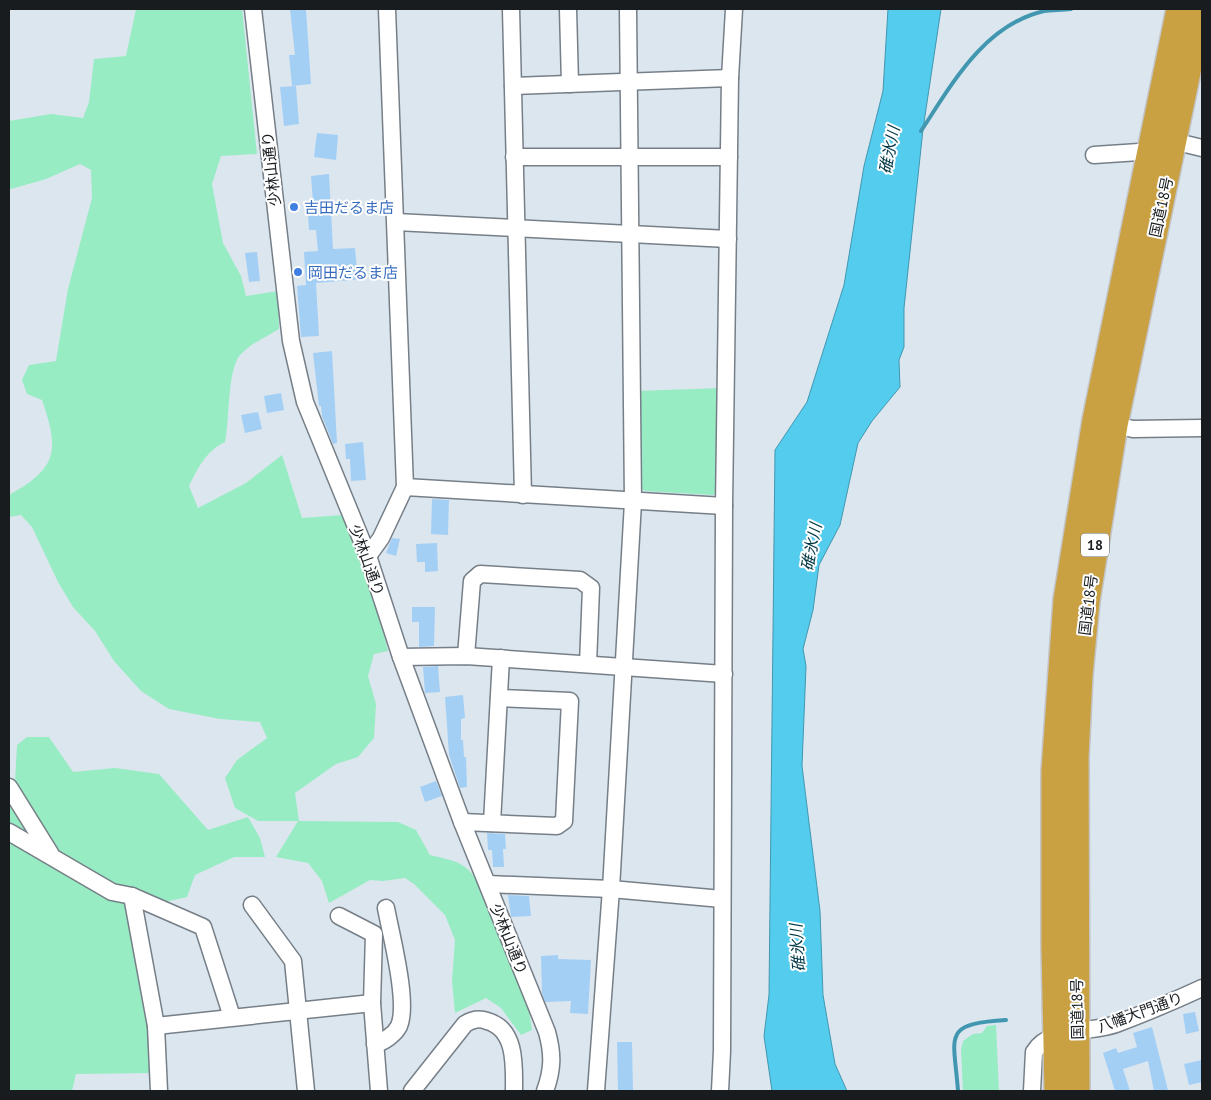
<svg xmlns="http://www.w3.org/2000/svg" width="1211" height="1100" font-family="'PT Sans','Noto Sans JP',sans-serif">
	<style>
		.green { fill: #98ecc3 }
		.water { fill: #54ccee; stroke: #4297b0 }
		.lines { fill: none; stroke-linecap: round; stroke-linejoin: round }
		.stream { stroke: #4297b0; stroke-width: 4 }
		.building { fill: #a4cff4 }
		.minor-casing { stroke: #767f87; stroke-width: 19 }
		.highway-casing { stroke: #c3c4c5; stroke-width: 28 }
		.minor { stroke: #fff; stroke-width: 16 }
		.highway { stroke: #c9a042; stroke-width: 25 }
		.shop-dot { fill: #3f7fe0; stroke: #fff; stroke-width: 2 }
		.labels { text-anchor: middle; dominant-baseline: central; stroke-width: 4; stroke-linejoin: round; paint-order: stroke }
		.shield { fill: #fff; stroke: #5d6062; stroke-width: 1 }
		.shield-label { font-size: 14px; font-weight: bold; fill: #181c1f }
		.street-label { font-size: 15px; fill: #181c1f; stroke: #fff }
		.shop-label { font-size: 15px; fill: #366cbe; stroke: #fff; text-anchor: start }
		.water-label { font-size: 16px; font-style: italic; fill: #003846; stroke: #fff }
	</style>
	<rect width="100%" height="100%" fill="#dce6ef"/>
	<g class="green">
		<path d="M136,9h106l15,145 -36,2 -9,28 11,59 18,33 5,20 32,-5 1,38c-13,8 -29,15 -39,26 -13,16 -10,64 -15,87 -19,9 -27,26 -36,44l9,22 48,-25 36,-28 20,63 41,-3 28,71 17,65 -14,3 -6,22 8,28 -2,34 -16,19 -22,7 -41,29 4,28 99,1 18,8 14,25c29,7 38,7 52,35l47,120 3,20 -11,5 -20,-27 -15,-10 -31,15 -3,-32 3,-41 -10,-25 -31,-31 -9,-6 -22,3 -13,-1 -41,23 -7,-22 -14,-18 -32,-6 22,-36h-40l-23,-13 -10,-30 12,-18 30,-22 -7,-16 -40,-3 -51,-10 -28,-18 -27,-30 -19,-30 -22,-24 -15,-25 -26,-55 -11,-12 -12,2v-22c48,-27 51,-43 33,-95l-15,-6 -5,-14 7,-15 27,-4 12,-72 24,-91 -1,-28 -11,-6 -34,15 -35,10 -2,-1v-67l42,-7 32,4 6,-16 5,-43 32,-3z"/>
		<polygon points="720,388 720,490 713,495 645,491 637,486 637,391"/>
		<polygon points="27,737 49,737 73,772 115,768 159,774 208,830 248,817 260,838 265,857 234,857 195,875 187,897 160,903 127,887 149,1021 154,1073 76,1074 72,1091 9,1091 9,787 15,783 17,745"/>
		<polygon points="996,1025 999,1091 963,1091 961,1050 963,1041 973,1034 982,1033 987,1026"/>
	</g>
	<polygon class="water" points="888,9 941,9 923,129 904,308 904,347 899,360 900,387 872,421 858,443 840,525 819,565 813,610 803,649 806,666 802,766 820,911 823,995 835,1064 847,1091 772,1091 764,1036 769,995 775,450 807,402 844,285 864,166 883,91"/>
	<g class="lines">
		<g class="stream">
			<path d="M921,131c31,-47 63,-106 123,-120 8,-1 18,-1 27,-2"/>
			<path d="M958,1091c-4,-56 -17,-67 48,-71"/>
		</g>
	</g>
	<g class="building">
		<polygon points="290,9 306,9 311,84 292,86 289,55 295,55"/>
		<polygon points="296,86 299,124 284,126 280,87"/>
		<polygon points="317,133 338,135 336,160 314,157"/>
		<polygon points="329,174 333,249 355,248 357,270 362,269 363,279 316,283 319,336 301,337 297,286 306,285 304,252 318,251 316,230 309,230 308,215 314,215 311,176"/>
		<polygon points="257,252 260,281 249,282 245,253"/>
		<polygon points="332,351 337,443 333,444 322,416 321,406 319,406 313,353"/>
		<polygon points="281,393 284,410 267,413 264,396"/>
		<polygon points="258,412 262,429 245,433 241,415"/>
		<polygon points="363,442 366,480 351,481 350,459 346,459 345,444"/>
		<polygon points="432,499 449,500 448,535 431,534"/>
		<polygon points="392,538 400,539 396,556 386,553"/>
		<polygon points="437,543 438,571 425,572 425,562 417,562 416,544"/>
		<polygon points="412,607 435,607 434,646 419,647 419,622 412,622"/>
		<polygon points="438,666 440,692 425,693 423,667"/>
		<polygon points="463,695 465,718 461,719 461,740 463,740 464,757 466,757 467,787 460,788 449,755 445,697"/>
		<polygon points="436,781 442,796 425,802 420,787"/>
		<polygon points="487,833 505,834 506,849 503,849 504,867 493,867 492,850 488,850"/>
		<polygon points="508,895 529,896 531,916 511,917"/>
		<polygon points="558,955 558,959 591,960 588,1014 570,1013 571,1001 545,1002 542,993 541,956"/>
		<polygon points="1195,1012 1199,1031 1186,1034 1183,1014"/>
		<polygon points="1152,1027 1168,1090 1154,1091 1148,1061 1123,1069 1130,1091 1115,1091 1103,1053 1116,1048 1118,1053 1137,1047 1133,1033"/>
		<polygon points="617,1042 632,1042 633,1091 618,1091"/>
		<polygon points="1202,1060 1202,1082 1189,1085 1184,1064"/>
	</g>
	<g class="lines">
		<g class="minor-casing">
			<g id="minor">
				<path d="M253,9l38,332 14,61 63,154 33,101 61,165 85,210c6,22 6,37 -2,59"/>
				<polyline points="511,9 523,495"/>
				<polyline points="568,9 570,84"/>
				<polyline points="513,86 730,78"/>
				<polyline points="1165,139 1202,148"/>
				<polyline points="1094,155 1139,152 1149,154"/>
				<polyline points="514,157 729,157"/>
				<polyline points="396,222 728,239"/>
				<polyline points="1105,423 1133,429 1202,428"/>
				<polyline points="405,487 724,506"/>
				<polyline points="368,556 381,538 405,487 387,9"/>
				<polyline points="466,656 472,581 480,574 580,580 591,588 588,664"/>
				<polyline points="401,657 466,656 724,674"/>
				<polyline points="9,787 50,853"/>
				<polyline points="462,822 557,826 564,821 570,701 499,698"/>
				<polyline points="492,823 501,658"/>
				<polyline points="9,832 112,892 132,896 203,927 232,1017"/>
				<polyline points="488,884 611,889 722,899"/>
				<polyline points="132,896 156,1026 159,1091"/>
				<polyline points="252,905 293,961 306,1091"/>
				<polyline points="339,916 374,934 372,1003 379,1091"/>
				<polyline points="156,1026 372,1003"/>
				<path d="M375,1044c9,-2 20,-10 24,-18 10,-23 -8,-91 -13,-118"/>
				<path d="M412,1091l53,-67c8,-5 14,-6 22,-3 30,8 27,46 27,70"/>
				<polyline points="596,1091 611,889 633,502 628,9"/>
				<polyline points="720,1091 722,1051 724,506 730,78 734,9"/>
				<path d="M1032,1091l2,-39c15,-25 57,-19 82,-28 29,-11 58,-23 86,-36"/>
			</g>
		</g>
		<g class="highway-casing">
			<g id="highway">
				<polyline points="1057,1091 1054,947 1054,771 1066,600 1095,420 1179,9"/>
				<polyline points="1077,1091 1076,757 1080,675 1087,601 1115,425 1201,9"/>
			</g>
		</g>
		<use href="#minor" class="minor"/>
		<use href="#highway" class="highway"/>
	</g>
	<g class="shop-dot">
		<circle cx="294" cy="207" r="5"/>
		<circle cx="298" cy="272" r="5"/>
	</g>
	<g class="labels">
		<rect class="shield" x="1081" y="533.5" width="28" height="23" rx="4"/>
		<g class="shield-label">
			<text x="1095" y="545">18</text>
		</g>
		<g class="street-label">
			<text transform="translate(271 169) rotate(-96)">少林山通り</text>
			<text transform="translate(1161 207) rotate(-78)">国道18号</text>
			<text transform="translate(367 560) rotate(70)">少林山通り</text>
			<text transform="translate(1088 605) rotate(-83)">国道18号</text>
			<text transform="translate(509 939) rotate(68)">少林山通り</text>
			<text transform="translate(1077 1009) rotate(-91)">国道18号</text>
			<text transform="translate(1140 1012) rotate(-20)">八幡大門通り</text>
		</g>
		<g class="shop-label">
			<text x="304" y="207">吉田だるま店</text>
			<text x="308" y="272">岡田だるま店</text>
		</g>
		<g class="water-label">
			<text transform="translate(889 150) rotate(-79)">碓氷川</text>
			<text transform="translate(811 547) rotate(-79)">碓氷川</text>
			<text transform="translate(797 948) rotate(-94)">碓氷川</text>
		</g>
	</g>
	<rect width="1211" height="1100" fill="none" stroke="#181c1f" stroke-width="20"/>
</svg>
